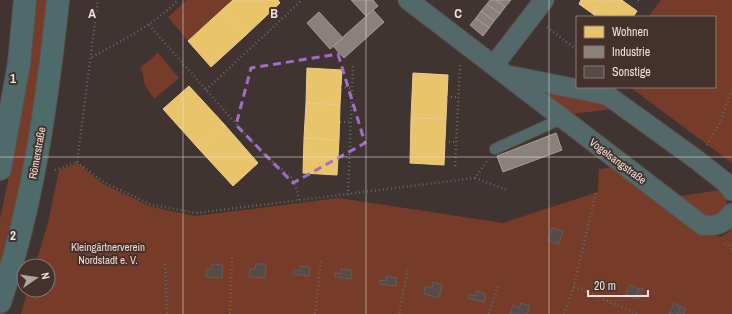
<svg xmlns="http://www.w3.org/2000/svg" width="732" height="314" font-family="'Archivo Narrow',sans-serif">
	<style>
		.green { fill: #773c29 }
		.homes { fill: #e9c46a; stroke: #ebcd8d }
		.industry { fill: #8a817c; stroke: #a89e99 }
		.building { fill: #554b49; stroke: #655c59 }
		.lines { fill: none; stroke-linecap: round; stroke-linejoin: round }
		.service-casing { stroke: #5a514e; stroke-width: 12 }
		.minor-casing { stroke: #5a514e; stroke-width: 21 }
		.secondary-casing { stroke: #5a514e; stroke-width: 24 }
		.path { stroke: #5e6968; stroke-width: 2.5; stroke-dasharray: 1 3; stroke-linecap: butt }
		.service { stroke: #526869; stroke-width: 10 }
		.minor { stroke: #526869; stroke-width: 19 }
		.secondary { stroke: #4f6a6b; stroke-width: 22 }
		.marked { fill: none; stroke: #a46cca; stroke-width: 3; stroke-dasharray: 8 5; stroke-linejoin: round }
		.grid { fill: none; stroke: #efe2de; stroke-width: 1; stroke-opacity: 0.55 }
		.labels { text-anchor: middle; dominant-baseline: central; stroke-width: 4; stroke-linejoin: round; paint-order: stroke }
		.street-label { font-size: 11px; fill: #efe2de; stroke: #45312b }
		.park-label { font-size: 11px; fill: #f3d9d1; stroke: #45312b }
		.grid-label { font-size: 13px; text-anchor: middle; font-weight: bold; fill: #efe2de; stroke: #45312b; stroke-width: 4; stroke-linejoin: round; paint-order: stroke }
	</style>
	<rect width="100%" height="100%" fill="#3f3431"/>
	<g class="green">
		<path d="M36,0h12l-1,11c-12,85 -22,170 -47,252v-44l16,-75 12,-74z"/>
		<polygon points="187,0 233,0 188,41 168,17"/>
		<polygon points="661,0 732,0 732,163 630,87 715,87 715,17 648,17"/>
		<polygon points="158,53 179,78 154,99 144,83 143,74 140,68"/>
		<polygon points="540,92 596,100 603,102 612,109 565,115"/>
		<polygon points="78,163 103,184 152,207 195,216 339,198 503,223 598,192 599,169 615,167 702,232 720,237 729,232 732,222 732,314 21,314 28,290 48,290 48,266 35,266 48,223 59,170"/>
		<path d="M720,190c8,7 8,14 4,23l-18,6 -32,-22z"/>
	</g>
	<g class="homes">
		<polygon points="233,0 278,0 280,3 246,35 223,9"/>
		<polygon points="581,0 603,0 593,14 579,4"/>
		<polygon points="603,0 622,0 623,1 612,17 597,17 593,14"/>
		<polygon points="623,1 637,11 633,17 612,17"/>
		<polygon points="223,9 246,35 211,67 188,41"/>
		<polygon points="307,68 342,70 340,105 306,103"/>
		<polygon points="413,73 448,75 446,119 411,118"/>
		<polygon points="189,86 224,124 198,148 163,109"/>
		<polygon points="306,103 340,105 339,140 304,138"/>
		<polygon points="411,118 446,119 444,165 410,163"/>
		<polygon points="224,124 258,163 233,186 198,148"/>
		<polygon points="304,138 339,140 337,175 303,173"/>
	</g>
	<g class="industry">
		<polygon points="351,0 373,0 378,6 366,16"/>
		<polygon points="490,0 496,0 505,7 500,14 487,4"/>
		<polygon points="496,0 511,0 505,7"/>
		<polygon points="487,4 500,14 494,21 481,11"/>
		<polygon points="373,10 384,22 344,58 333,46"/>
		<polygon points="481,11 494,21 489,28 476,18"/>
		<polygon points="319,12 343,38 330,49 307,23"/>
		<polygon points="476,18 489,28 483,36 470,25"/>
		<polygon points="556,133 562,150 503,172 497,156"/>
	</g>
	<g class="building">
		<polygon points="552,228 563,231 559,244 548,241"/>
		<polygon points="212,264 223,265 222,278 206,277 206,269 212,269"/>
		<polygon points="256,264 266,264 265,278 249,277 250,269 255,269"/>
		<polygon points="301,266 310,267 309,276 293,274 294,270 300,271"/>
		<polygon points="341,269 352,270 351,279 335,277 335,273 341,274"/>
		<polygon points="387,276 397,278 396,286 380,284 380,280 386,281"/>
		<polygon points="433,282 442,285 439,298 424,294 425,286 432,288"/>
		<polygon points="630,285 639,289 635,299 626,294"/>
		<polygon points="640,288 643,289 639,299 636,298"/>
		<polygon points="477,291 486,294 484,302 468,298 469,294 475,296"/>
		<polygon points="521,303 530,306 527,314 510,314 513,305 519,308"/>
		<polygon points="674,303 681,307 677,314 669,314"/>
		<polygon points="681,307 686,309 684,314 677,314"/>
	</g>
	<g class="lines">
		<g class="service-casing">
			<polyline id="service" points="495,149 561,119"/>
		</g>
		<g class="minor-casing">
			<g id="minor">
				<path d="M408,0l294,225c14,2 22,-1 30,-12"/>
				<polyline points="494,65 544,0"/>
				<polyline points="512,76 607,95 697,160 725,182 732,191"/>
			</g>
		</g>
		<g class="secondary-casing">
			<g id="secondary">
				<polyline points="0,169 19,64 25,0"/>
				<path d="M0,302c33,-97 47,-200 58,-302"/>
			</g>
		</g>
		<g class="path">
			<polyline points="638,0 640,1"/>
			<polyline points="149,25 261,152 291,177 297,190 299,201"/>
			<polyline points="547,27 577,50"/>
			<path d="M92,57c31,-17 62,-32 86,-57"/>
			<polyline points="341,87 352,88"/>
			<polyline points="206,90 302,0"/>
			<polyline points="447,97 458,97"/>
			<polyline points="340,122 350,122"/>
			<polyline points="445,142 456,142"/>
			<polyline points="707,145 719,124 732,90"/>
			<polyline points="338,157 349,157"/>
			<polyline points="77,162 105,183 152,205 196,213 475,178 487,161"/>
			<polyline points="77,162 98,0"/>
			<polyline points="455,166 460,64"/>
			<polyline points="55,170 77,162"/>
			<polyline points="475,178 507,190"/>
			<polyline points="348,195 353,66"/>
			<polyline points="725,243 732,249"/>
			<polyline points="165,264 167,314"/>
			<polyline points="574,286 637,314"/>
			<polyline points="230,314 232,255"/>
			<polyline points="315,314 321,259"/>
			<polyline points="399,314 408,268"/>
			<polyline points="489,314 498,285"/>
			<polyline points="564,314 574,286 596,192"/>
		</g>
		<use href="#service" class="service"/>
		<use href="#minor" class="minor"/>
		<use href="#secondary" class="secondary"/>
	</g>
	<path class="marked" d="M338,54l27,89 -72,40 -57,-58 15,-57z"/>
	<path class="grid" d="M183,0v314M366,0v314M549,0v314M0,157h732"/>
	<g class="labels">
		<g class="street-label">
			<text transform="translate(37 153) rotate(-80)">Römerstraße</text>
			<text transform="translate(618 161) rotate(37)">Vogelsangstraße</text>
		</g>
		<g class="park-label">
			<text x="108" y="247">Kleingärtnerverein<tspan x="108" dy="13">Nordstadt e. V.</tspan></text>
		</g>
	</g>
	<g class="grid-label">
		<text x="92" y="18">A</text>
		<text x="274" y="18">B</text>
		<text x="458" y="18">C</text>
		<text x="13" y="83">1</text>
		<text x="13" y="240">2</text>
	</g>
	<rect x="576" y="16" width="140" height="72" fill="#45312b" stroke="#897873"/>
	<rect x="584" y="26" width="20" height="12" fill="#e9c46a" stroke="#897873"/>
	<text x="612" y="36" font-size="12" fill="#efe2de">Wohnen</text>
	<rect x="584" y="46" width="20" height="12" fill="#8a817c" stroke="#897873"/>
	<text x="612" y="56" font-size="12" fill="#efe2de">Industrie</text>
	<rect x="584" y="66" width="20" height="12" fill="#554b49" stroke="#897873"/>
	<text x="612" y="76" font-size="12" fill="#efe2de">Sonstige</text>
	<g transform="translate(36 278) rotate(77)"><circle r="19" fill="#45312b" stroke="#897873"/>
	<path d="M0-3L7 15L0 10L-7 15Z" fill="#b1a5a1"/>
	<text y="-6" font-size="11" font-weight="bold" text-anchor="middle" fill="#efe2de">N</text>
	</g>
	<path d="M588 290v6h60v-6" fill="none" stroke="#efe2de" stroke-width="2"/>
	<text x="594" y="290" font-size="12" fill="#efe2de" stroke="#45312b" stroke-width="3" paint-order="stroke">20 m</text>
</svg>
